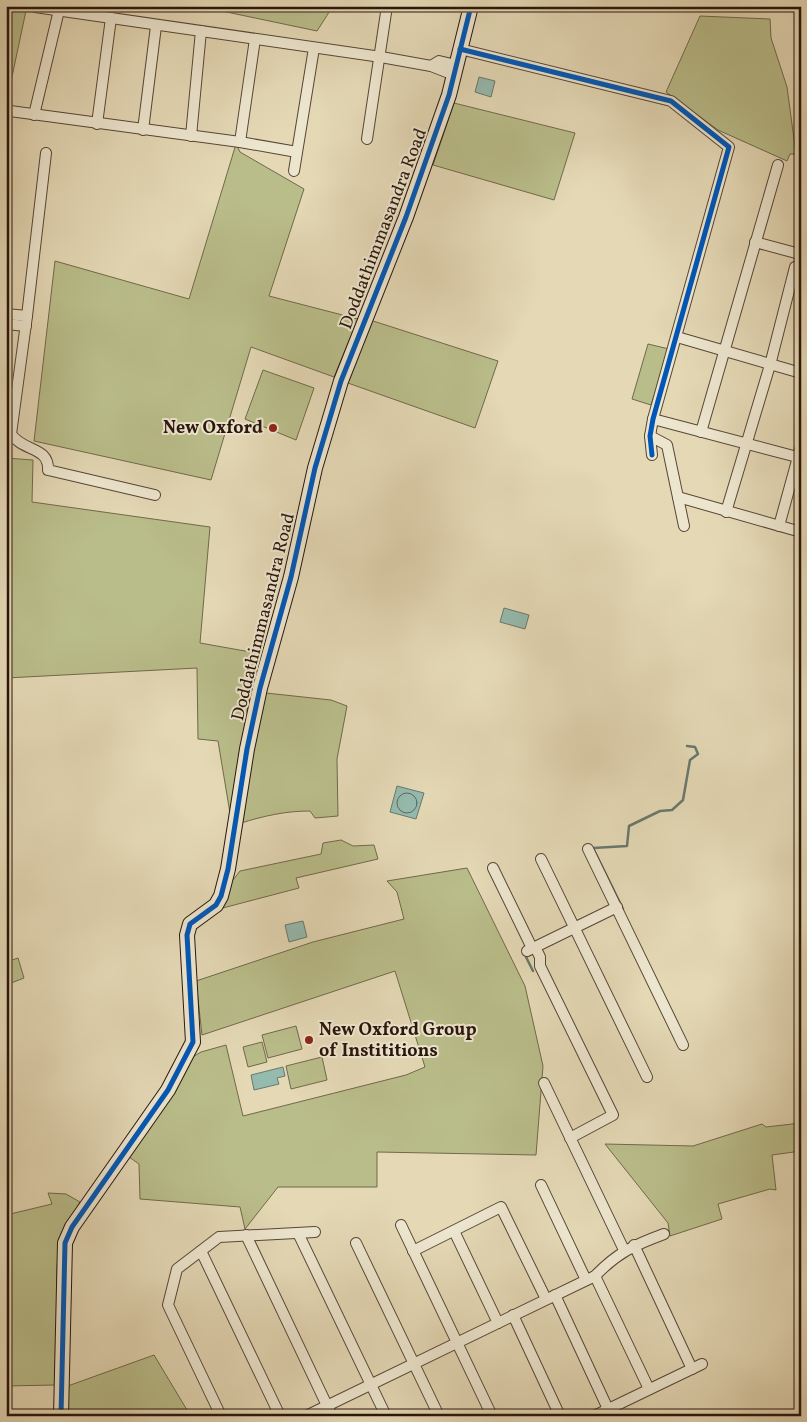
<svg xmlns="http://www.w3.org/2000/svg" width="807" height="1422" font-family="Vollkorn,serif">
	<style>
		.green { fill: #b9bd8a; stroke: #70694a }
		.water { fill: #95baae; stroke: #69786d }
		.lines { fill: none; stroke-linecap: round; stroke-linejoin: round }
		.shore { stroke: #5e685c; stroke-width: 1 }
		.stream { stroke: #69786d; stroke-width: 2.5 }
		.street-casing { stroke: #574636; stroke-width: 12 }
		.secondary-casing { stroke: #28150b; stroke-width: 16 }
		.street { stroke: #ede6cf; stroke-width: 10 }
		.secondary { stroke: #ede6cf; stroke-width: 14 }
		.cycleway-casing { stroke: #ede6cf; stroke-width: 8 }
		.cycleway { stroke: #0057b8; stroke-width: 5 }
		.poi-dot { fill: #8f2418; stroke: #ede6cf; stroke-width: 2 }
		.labels { text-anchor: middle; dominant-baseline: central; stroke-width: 4; stroke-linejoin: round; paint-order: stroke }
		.street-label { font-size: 18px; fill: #28150b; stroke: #ede6cf }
		.poi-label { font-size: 18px; font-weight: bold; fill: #28150b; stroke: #ede6cf; text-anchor: end }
	</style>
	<rect width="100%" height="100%" fill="#e4d8b5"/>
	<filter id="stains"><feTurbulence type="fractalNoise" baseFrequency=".004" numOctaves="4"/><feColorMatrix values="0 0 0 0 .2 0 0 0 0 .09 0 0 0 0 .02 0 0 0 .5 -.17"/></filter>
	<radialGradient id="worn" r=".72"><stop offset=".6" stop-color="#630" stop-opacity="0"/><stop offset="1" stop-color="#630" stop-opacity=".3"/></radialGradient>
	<g class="green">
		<polygon points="6,6 27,6 6,105"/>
		<polygon points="198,6 333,6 317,31"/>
		<polygon points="700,16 770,19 771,38 787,87 796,154 790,154 787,161 718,130 666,92"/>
		<polygon points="454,103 575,133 554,200 433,165"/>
		<polygon points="236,144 240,152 304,189 269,296 358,319 334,377 251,347 211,480 34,441 55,261 189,299"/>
		<polygon points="370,320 498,361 475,428 345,382"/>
		<polygon points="648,344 669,349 651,405 632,399"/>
		<polygon points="263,370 314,388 296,440 245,419"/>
		<polygon points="6,458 33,460 32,502 210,527 200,643 262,654 250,693 231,819 218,741 198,739 197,668 6,678"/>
		<path d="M266,693l65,7 16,6 -10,53 1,57 -23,2 -5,-7c-25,0 -46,5 -69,12l15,-92z"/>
		<polygon points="341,840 353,846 374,845 378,859 296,878 299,888 219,909 229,885 240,871 321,854 323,843"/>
		<polygon points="467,868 525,986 543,1066 536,1155 377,1152 377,1187 278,1187 245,1229 240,1207 140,1199 139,1164 129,1157 191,1058 201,1052 226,1045 243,1116 406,1075 425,1067 395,971 202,1035 196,981 313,942 404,919 397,892 387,881"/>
		<polygon points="18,958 24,978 6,985 6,962"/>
		<polygon points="296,1026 302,1049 268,1058 262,1035"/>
		<polygon points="262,1042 267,1062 248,1067 243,1047"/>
		<polygon points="322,1057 327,1080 291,1089 286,1066"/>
		<polygon points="801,1123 801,1151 772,1155 776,1190 770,1189 718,1204 722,1219 670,1236 668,1223 605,1144 693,1146 762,1124 766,1127"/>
		<polygon points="48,1193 66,1194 80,1202 63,1233 57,1265 56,1385 6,1386 6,1215 52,1204"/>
		<polygon points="154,1355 190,1415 64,1416 65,1387"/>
	</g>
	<g class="water">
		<polygon points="479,77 495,81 491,97 475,92"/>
		<polygon points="504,608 529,615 525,629 500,622"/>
		<polygon points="397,786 424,793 416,819 390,812"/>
		<polygon points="303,921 307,937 289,942 285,925"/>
		<polygon points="283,1067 285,1076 277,1078 279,1084 254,1090 251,1075"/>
	</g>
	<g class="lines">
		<circle class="shore" cx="407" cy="803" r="10"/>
		<g class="stream">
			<polyline points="623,909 593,848 627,846 629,826 660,811 672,810 683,800 690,760 698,754 695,747 687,746"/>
			<polyline points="531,954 526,957 533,971"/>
		</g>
		<g class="street-casing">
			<g id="street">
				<polyline points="35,7 381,57 431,66 454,75"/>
				<polyline points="460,49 671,101 729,147 653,419 650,436 652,455"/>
				<polyline points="431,66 439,61 456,65"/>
				<polyline points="10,111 240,142 297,152"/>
				<polyline points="34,115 60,6"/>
				<polyline points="97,124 111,18"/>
				<polyline points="143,130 156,26"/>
				<polyline points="191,136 201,31"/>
				<polyline points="367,139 387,6"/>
				<polyline points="240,142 255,39"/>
				<polyline points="294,171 314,48"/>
				<polyline points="755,242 796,253"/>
				<path d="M6,314l21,2 -16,118c12,18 38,12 37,36l107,25"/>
				<polyline points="27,316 46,153"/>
				<polyline points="6,324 26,326"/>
				<polyline points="677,337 801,373"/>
				<polyline points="653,419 801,458"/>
				<polyline points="701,432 778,165"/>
				<polyline points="650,436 667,445 684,526"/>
				<polyline points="678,497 801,532"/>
				<polyline points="726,512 770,365 795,267"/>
				<polyline points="779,526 801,446"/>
				<polyline points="588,849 683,1045"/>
				<polyline points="541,859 647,1077"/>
				<polyline points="493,868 532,948"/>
				<polyline points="535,947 540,957 540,966 613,1115 570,1138"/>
				<polyline points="527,951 617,907"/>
				<polyline points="544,1083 624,1250"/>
				<polyline points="541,1185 586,1280"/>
				<polyline points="401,1225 492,1416"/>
				<polyline points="454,1231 498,1323"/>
				<polyline points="298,1233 386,1416"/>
				<polyline points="246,1235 332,1416"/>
				<polyline points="356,1243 439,1416"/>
				<polyline points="634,1245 692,1369"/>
				<polyline points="201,1251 280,1416"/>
				<polyline points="413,1251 501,1207 546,1299"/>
				<polyline points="595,1276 649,1389"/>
				<polyline points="555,1295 608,1409"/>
				<polyline points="513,1315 560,1416"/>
				<polyline points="221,1416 168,1305 177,1269 219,1237 315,1232"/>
				<path d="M306,1416l289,-140c22,-23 39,-31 69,-42"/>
				<polyline points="594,1416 702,1364"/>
			</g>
		</g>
		<g class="secondary-casing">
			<polyline id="secondary" points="61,1416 65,1243 72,1227 168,1090 193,1042 187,935 190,924 216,905 221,896 228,869 247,749 260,688 291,577 315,468 341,381 406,217 449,95 471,6"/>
		</g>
		<use href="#street" class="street"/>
		<use href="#secondary" class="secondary"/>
		<g class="cycleway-casing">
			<g id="cycleway">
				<polyline points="460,49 671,101 729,147 653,419 650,436 652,455"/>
				<polyline points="61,1416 65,1243 72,1227 168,1090 193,1042 187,935 190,924 216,905 221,896 228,869 247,749 260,688 291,577 315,468 341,381 406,217 449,95 471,6"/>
			</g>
		</g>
		<use href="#cycleway" class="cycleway"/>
	</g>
	<g class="poi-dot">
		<circle cx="273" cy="428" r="5"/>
		<circle cx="309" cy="1040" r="5"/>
	</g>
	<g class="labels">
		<g class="street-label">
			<text transform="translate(384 229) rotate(-69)">Doddathimmasandra Road</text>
			<text transform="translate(264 617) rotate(-76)">Doddathimmasandra Road</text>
		</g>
		<g class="poi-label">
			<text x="263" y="428">New Oxford</text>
			<text x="319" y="1030" text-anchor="start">New Oxford Group<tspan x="319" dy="21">of Instititions</tspan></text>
		</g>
	</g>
	<rect width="807" height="1422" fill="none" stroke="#e4d8b5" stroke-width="25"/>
	<rect x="8" y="8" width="792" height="1407" fill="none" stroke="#28150b" stroke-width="2.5"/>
	<rect x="12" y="12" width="782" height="1397" fill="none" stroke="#28150b"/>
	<rect width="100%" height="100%" filter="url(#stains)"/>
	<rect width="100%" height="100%" fill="url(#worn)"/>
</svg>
